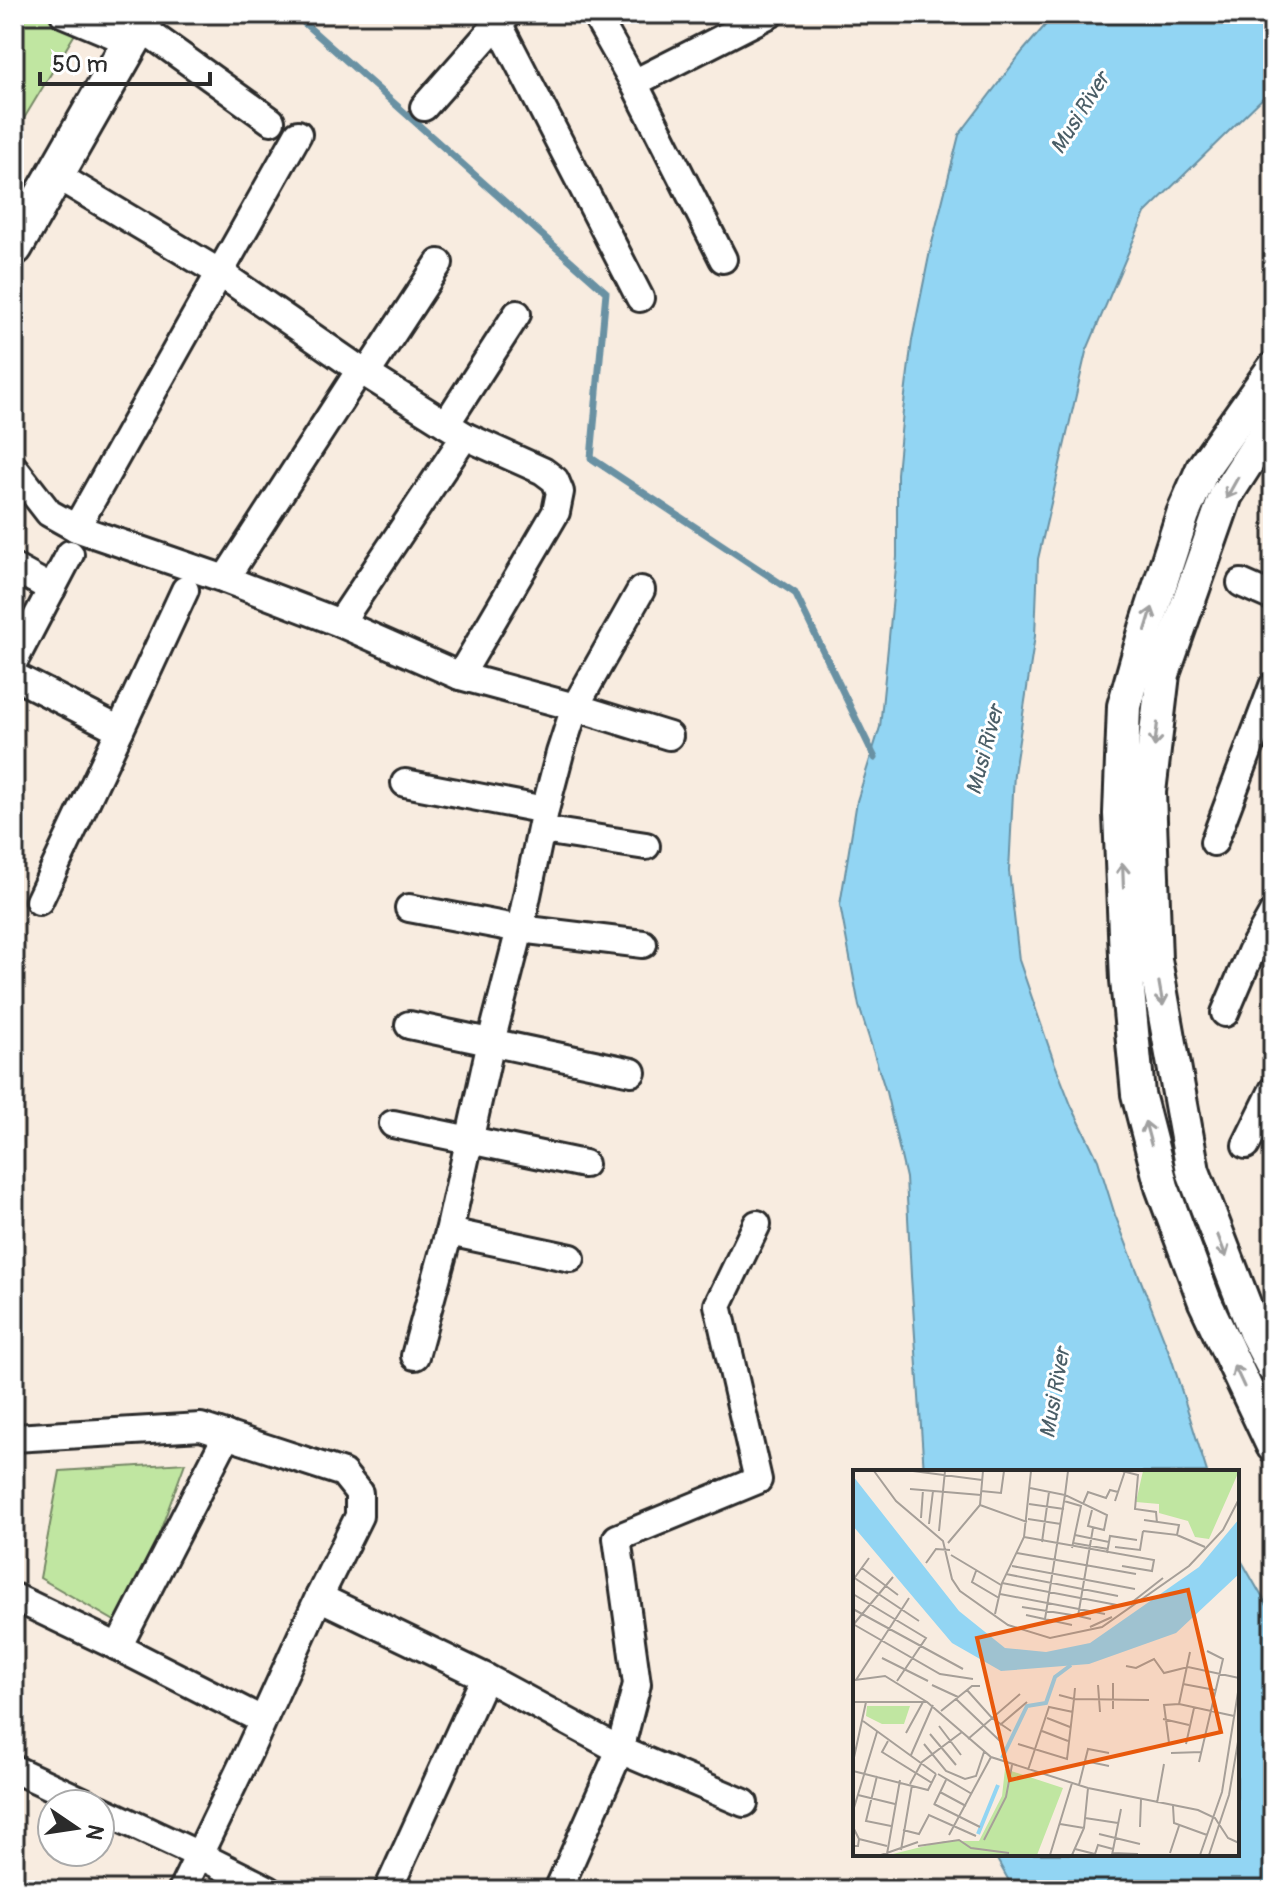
<svg xmlns="http://www.w3.org/2000/svg" width="1287" height="1904" font-family="Pangolin,sans-serif">
	<style>
		.green { fill: #c0e6a1; stroke: #768866; stroke-width: 2 }
		.water { fill: #92d5f3; stroke: #6991a3; stroke-width: 2 }
		.lines { fill: none; stroke-linecap: round; stroke-linejoin: round }
		.stream { stroke: #6991a3; stroke-width: 7 }
		.minor-casing { stroke: #2b2b2b; stroke-width: 32 }
		.tertiary-casing { stroke: #2b2b2b; stroke-width: 38 }
		.secondary-casing { stroke: #2b2b2b; stroke-width: 42 }
		.minor { stroke: #fff; stroke-width: 26 }
		.tertiary { stroke: #fff; stroke-width: 32 }
		.secondary { stroke: #fff; stroke-width: 36 }
		.oneway { stroke: #a0a0a0 }
		.labels { text-anchor: middle; dominant-baseline: central; stroke-width: 6; stroke-linejoin: round; paint-order: stroke }
		.water-label { font-size: 22px; font-style: italic; fill: #4a5e67; stroke: #fff }
		.inset-river { fill: none; stroke: #92d5f3; stroke-width: 4 }
		.inset-road { fill: none; stroke: #a69f98; stroke-width: 2 }
		.view { fill: #e8590c; fill-opacity: 0.15; stroke: #e8590c; stroke-width: 4 }
		.inset-edge { fill: none; stroke: #2b2b2b; stroke-width: 4 }
	</style>
	<rect width="100%" height="100%" fill="#f8ece0"/>
	<filter id="ink" filterUnits="userSpaceOnUse"><feTurbulence type="fractalNoise" baseFrequency=".0125" numOctaves="2"/><feDisplacementMap in="SourceGraphic" scale="16" xChannelSelector="R" yChannelSelector="G"/><feConvolveMatrix kernelMatrix="1 2 1 2 8 2 1 2 1" color-interpolation-filters="sRGB"/></filter>
	<g filter="url(#ink)">
		<g class="green">
			<polygon points="14,14 87,14 14,135"/>
			<polygon points="185,1463 125,1627 40,1578 60,1471"/>
		</g>
		<g class="water">
			<polygon points="1055,14 1273,14 1273,88 1145,213 1086,352 1038,559 1035,636 1014,773 1009,871 1019,960 1053,1059 1071,1105 1098,1160 1115,1215 1171,1357 1207,1472 924,1472 911,1276 906,1178 886,1092 859,1006 840,905 857,801 880,727 897,557 897,474 903,411 912,340 930,251 959,135 1023,51"/>
			<polygon points="1237,1553 1273,1616 1273,1890 1014,1890 994,1854 1237,1854"/>
		</g>
		<g class="lines">
			<polyline class="stream" points="294,14 606,292 591,458 795,593 875,758"/>
			<g class="minor-casing">
				<g id="minor">
					<polyline points="64,14 131,42"/>
					<polyline points="595,14 634,83 723,259"/>
					<polyline points="498,23 640,298"/>
					<polyline points="139,26 271,121"/>
					<polyline points="634,83 770,14"/>
					<polyline points="424,107 498,23 509,14"/>
					<polyline points="298,134 76,528 225,579 340,623 460,676 575,707 560,753 545,810 520,929 491,1042 449,1232 415,1356"/>
					<polyline points="56,175 220,273 360,370 465,436 543,471 555,480 560,492 556,512 460,676"/>
					<polyline points="367,373 439,263"/>
					<polyline points="446,424 517,314"/>
					<polyline points="14,468 49,513 76,528"/>
					<polyline points="14,568 52,589"/>
					<polyline points="225,579 360,370"/>
					<polyline points="1241,583 1273,597"/>
					<polyline points="641,590 575,707 669,736"/>
					<polyline points="340,623 465,436"/>
					<polyline points="14,661 70,554"/>
					<polyline points="14,676 120,730 39,901"/>
					<polyline points="120,730 185,590"/>
					<polyline points="405,783 545,810"/>
					<polyline points="542,830 646,846"/>
					<polyline points="1214,842 1273,686"/>
					<polyline points="409,908 520,929 643,944"/>
					<polyline points="1225,1013 1251,952 1273,913"/>
					<polyline points="409,1025 632,1072"/>
					<polyline points="393,1124 584,1164"/>
					<polyline points="1246,1145 1273,1090"/>
					<polyline points="449,1232 571,1258"/>
					<polyline points="14,1438 201,1427 343,1473 359,1493 359,1516 319,1597 485,1677 620,1750 744,1803"/>
					<polyline points="14,1597 118,1647 262,1720"/>
					<polyline points="118,1647 227,1435"/>
					<polyline points="14,1769 89,1804"/>
					<polyline points="100,1809 199,1855 269,1890"/>
					<polyline points="182,1890 249,1751 319,1597"/>
					<polyline points="388,1890 485,1677"/>
					<polyline points="558,1890 620,1750 637,1684 617,1538 758,1480 718,1305 757,1224"/>
				</g>
			</g>
			<g class="tertiary-casing">
				<g id="tertiary">
					<polyline points="1273,369 1203,468 1183,514 1146,628 1124,706 1120,814 1127,980 1138,1094 1162,1187 1205,1302 1273,1446"/>
					<polyline points="1273,422 1226,495 1163,674 1149,792 1155,960 1193,1171 1255,1332 1273,1367"/>
				</g>
			</g>
			<g class="secondary-casing">
				<polyline id="secondary" points="14,247 147,14"/>
			</g>
			<use href="#minor" class="minor"/>
			<use href="#tertiary" class="tertiary"/>
			<use href="#secondary" class="secondary"/>
		</g>
		<defs><path id="oneway-shaft" d="M-6 0H5M1.5-3L5.5 0L1.5 3" fill="none" stroke-width="1.6" stroke-linecap="round" stroke-linejoin="round" transform="scale(2)"/></defs>
		<g class="oneway">
			<use href="#oneway-shaft" transform="translate(1232 488) rotate(119)"/>
			<use href="#oneway-shaft" transform="translate(1149 619) rotate(-73)"/>
			<use href="#oneway-shaft" transform="translate(1156 735) rotate(97)"/>
			<use href="#oneway-shaft" transform="translate(1123 875) rotate(-92)"/>
			<use href="#oneway-shaft" transform="translate(1161 994) rotate(80)"/>
			<use href="#oneway-shaft" transform="translate(1148 1133) rotate(-105)"/>
			<use href="#oneway-shaft" transform="translate(1222 1246) rotate(69)"/>
			<use href="#oneway-shaft" transform="translate(1239 1376) rotate(-115)"/>
		</g>
	</g>
	<g class="labels">
		<g class="water-label">
			<text transform="translate(1080 113) rotate(-58)">Musi River</text>
			<text transform="translate(985 750) rotate(-75)">Musi River</text>
			<text transform="translate(1055 1393) rotate(-80)">Musi River</text>
		</g>
	</g>
	<g transform="translate(853 1470)">
		<rect width="386" height="386" fill="#f8ece0"/>
		<path d="M290,1h96l-30,68 -14,-2 -7,-16 -29,-8v-9l-23,-2zM14,236h43l-6,18h-22l-16,-8zM152,299l58,19 -26,67h-148l56,-14h34l23,-45z" fill="#c0e6a1"/>
		<path d="M0,6l106,135 46,37 41,4 44,-9 109,-76 40,-48v55l-63,59 -87,31 -88,7 -49,-28 -99,-117z" fill="#92d5f3"/>
		<path class="inset-river" d="M149,288l25,-52 19,-3 9,-26 16,-12M125,364l20,-49"/>
		<path class="inset-road" d="M21,1l22,30 47,40 9,38 8,12 48,34 42,13 52,-11 87,-61 34,-36 16,-31M60,1l69,9M215,1l-3,24 42,20 -3,15 -16,-4 4,-16M269,1l16,4 -3,34 21,3 1,11M177,18l35,7 -20,124M57,19l71,6M128,21l20,2 3,-22M211,31l17,5 -9,42M262,31l10,-30M176,34l35,5M230,34l5,-12 18,6 4,-8 8,2M127,35l47,17M68,48l2,-28M175,49l33,5M76,54l4,-33M86,61l6,-60M290,61l34,4 2,-10 -35,-5M222,65l34,7 -2,11M324,65l28,12M171,67l130,23 -2,11 -30,-5M189,72l7,-50M256,72l1,-6 27,4M95,73l32,-38 3,-34M220,73l35,6M262,77l25,3 3,-19M164,83l119,21M98,85l50,30M73,93l10,-14 14,1M159,96l123,23M9,98l36,27M123,101l-4,11 27,16M153,104l112,22M0,107l66,44M0,110l16,-22M149,113l115,22M0,124l73,44 -29,43M147,124l105,20M278,133l32,-25M169,137l56,9M0,139l110,60M142,144l7,-31 22,-46 7,-66M173,145l46,10M238,149l-13,-3 15,-88M0,154l87,50 33,5M0,155l40,-48M237,157l22,-10M29,188l46,23M273,196l10,2 18,-9 10,14 24,-6 51,11M2,210l30,-4 42,26M3,210l53,-82M260,213v26M330,214l32,6M79,215l26,12M245,215l2,27M114,220l25,28 19,13M206,225l15,4 1,-11M103,229l44,42M0,232h74l64,55 97,31 110,22 17,8 13,20 11,5M326,234l55,12M88,241l31,-25h8M194,248l23,9M310,249l26,6M10,251l73,53M147,255l27,-23M86,256l22,29M189,261l26,10M53,263l17,-31M77,264l26,31M115,269l52,-45M35,271l-6,11 50,31M316,273l-5,-38 15,-1 11,-52M71,274l22,27 19,8 11,-3 8,-24M165,274l49,15 7,-60 75,1M333,274l8,-36M318,283l31,-1M58,285l22,-50M232,291l24,5M0,292l13,-60M346,292l24,-103 -16,-8M175,300l21,-63 24,5M0,301l75,19 8,-16M85,304l34,20M24,306l-11,45 25,5M57,314l12,-22 40,-30M226,315l9,-36 21,4M87,322l26,14M5,325l37,9M304,333l7,-39M81,334l46,23M81,335l12,-25M320,336l1,17 33,12M0,341l24,-79M232,348l33,5M207,354l24,4M0,357l6,12 -1,7h-5M287,357l1,-28M50,360l16,4 10,-19 47,21M246,364l41,10M96,365l42,-78M6,369l28,7M131,370l22,-43 6,-32M65,376l41,-6 12,8 38,5M222,379l20,5 3,-9 15,4M48,380l11,-65M259,383l26,1M317,383l9,-27M34,384l13,-74M28,385l37,-13M197,385l22,-72M219,385l12,-27 4,-40M259,385l9,-46M347,385l22,-63 17,-106M356,385l20,-60 10,-59"/>
		<path class="view" d="M335,120l33,142 -211,48 -33,-142z"/>
		<rect width="386" height="386" class="inset-edge"/>
	</g>
	<rect width="1287" height="1904" fill="none" stroke="#fff" stroke-width="48"/>
	<rect x="24" y="24" width="1239" height="1856" fill="none" stroke="#2b2b2b" stroke-width="3" filter="url(#ink)"/>
	<g transform="translate(76 1828) rotate(103)"><circle r="38" fill="#ffffff" stroke="#aaaaaa" stroke-width="2"/>
	<path d="M0-6L14 30L0 20L-14 30Z" fill="#2b2b2b"/>
	<text y="-12" font-size="22" font-weight="bold" text-anchor="middle" fill="#2b2b2b">N</text>
	</g>
	<path d="M40 72v12h170v-12" fill="none" stroke="#2b2b2b" stroke-width="4"/>
	<text x="52" y="72" font-size="24" fill="#2b2b2b" stroke="#ffffff" stroke-width="6" paint-order="stroke">50 m</text>
</svg>
